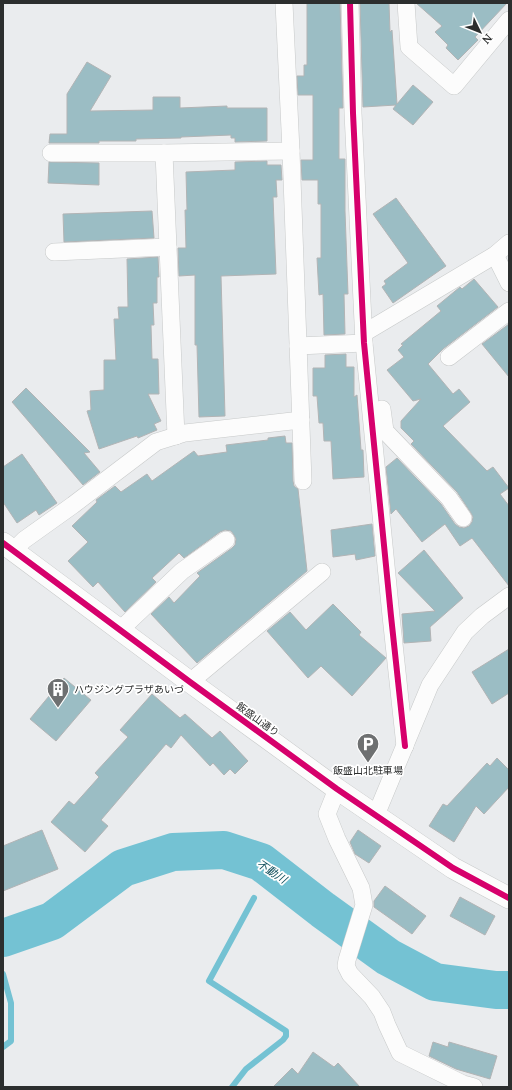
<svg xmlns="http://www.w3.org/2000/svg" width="512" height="1090" font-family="'Noto Serif','Noto Sans JP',serif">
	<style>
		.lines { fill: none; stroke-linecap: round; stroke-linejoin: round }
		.stream { stroke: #74c2d3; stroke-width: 6 }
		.river { stroke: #74c2d3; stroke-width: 38 }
		.building { fill: #9bbdc4; stroke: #b2b4b5 }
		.minor-casing { stroke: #c7c9c9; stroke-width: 18 }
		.tertiary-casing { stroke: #c7c9c9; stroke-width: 22 }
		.minor { stroke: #fcfcfc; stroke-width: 17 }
		.tertiary { stroke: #fcfcfc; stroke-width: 21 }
		.cycleway-casing { stroke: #fff; stroke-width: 8 }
		.cycleway { stroke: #d6006c; stroke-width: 6 }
		.labels { text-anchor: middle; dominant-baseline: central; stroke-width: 3.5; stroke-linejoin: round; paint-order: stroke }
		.poi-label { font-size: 10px; fill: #2c2e2e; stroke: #fff; text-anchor: start }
		.street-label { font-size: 10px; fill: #2c2e2e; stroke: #fff }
		.water-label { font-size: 11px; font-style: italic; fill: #13515e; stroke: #fff }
	</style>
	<rect width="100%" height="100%" fill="#eaecee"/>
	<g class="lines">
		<g class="stream">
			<polyline points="3,974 11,1003 11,1041 3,1047"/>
			<polyline points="232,1087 246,1069 283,1040 286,1036 286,1031 209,981 254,898"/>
		</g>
		<polyline class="river" points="3,938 52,921 123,868 173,852 224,850 261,862 323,910 388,957 435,982 496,990 509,990"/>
	</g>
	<g class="building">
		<polygon points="307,3 340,3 343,108 339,108 339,159 345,159 345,211 348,294 344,294 345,334 324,335 323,294 319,295 317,258 321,258 321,204 318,204 318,180 302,180 301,160 313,160 313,95 298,95 297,76 304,76 304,65 307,65"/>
		<polygon points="360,3 389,3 390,32 392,30 397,104 413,85 433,102 413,125 393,109 396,105 363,107"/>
		<polygon points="416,3 507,3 475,37 478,40 458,60 446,48 448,45 435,32 442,26"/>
		<polygon points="87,62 111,76 90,111 153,110 153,97 180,97 180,108 227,106 227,108 267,108 267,141 235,142 235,138 231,138 231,135 181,137 181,138 136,139 136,141 99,141 99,143 49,143 50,134 67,134 67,94"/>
		<polygon points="267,161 267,165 281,165 282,180 276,180 277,197 273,197 276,274 221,276 225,416 199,417 197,345 195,345 195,275 179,276 178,248 186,248 185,210 187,210 186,172 235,170 235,162"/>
		<polygon points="49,162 99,163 99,185 48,183"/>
		<polygon points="396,198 446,266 393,303 382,287 386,284 384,281 408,263 373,214"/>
		<polygon points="152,211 154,238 64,242 63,214"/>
		<polygon points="158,257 159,277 157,277 157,303 153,303 154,325 151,325 152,359 158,359 159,394 148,394 161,421 154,424 157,430 138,438 137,436 99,449 87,411 91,410 90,391 104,390 104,360 116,360 114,319 119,319 118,307 128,307 127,259"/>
		<polygon points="474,279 498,307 443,349 428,364 453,394 459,389 470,402 443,426 487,471 493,467 509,488 500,494 509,506 509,586 472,538 460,546 445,524 422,542 396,509 391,514 386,467 397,458 441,504 455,524 459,527 464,528 469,526 472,522 473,517 471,513 457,492 411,444 414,441 401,428 401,421 421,399 413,401 387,370 404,357 398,350 403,345 401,344 441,311 437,306 460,287 462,289"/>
		<polygon points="509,324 509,377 482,344"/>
		<polygon points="346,354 346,367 354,367 354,397 357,395 361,450 363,450 364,477 333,479 331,441 324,441 323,423 319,423 317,396 313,396 313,368 325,368 325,355"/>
		<polygon points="26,388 90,452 84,453 100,472 83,485 12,402"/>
		<polygon points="285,436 286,443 292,443 293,481 294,486 298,489 307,571 197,663 151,614 169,597 174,603 200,576 197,573 232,548 235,545 236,539 234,535 231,531 225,530 220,532 184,558 179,553 152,578 156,582 125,612 98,582 93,587 68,561 88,542 72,526 97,502 96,500 115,486 121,492 147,474 152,481 194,451 198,456 227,452 226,445 268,440 268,438"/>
		<polygon points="22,454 57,503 39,515 36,510 17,523 3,502 3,467"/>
		<polygon points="372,524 375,556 356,560 355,554 333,557 331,530"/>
		<polygon points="424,550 463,598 430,627 431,641 404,643 402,614 435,611 398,573"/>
		<polygon points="333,604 361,632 359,635 386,658 352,696 321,666 308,678 267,631 290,612 306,630"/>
		<polygon points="509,649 509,693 492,704 472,672"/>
		<polygon points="64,678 91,700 56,741 30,719"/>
		<polygon points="152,694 180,718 185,714 212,738 220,731 248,761 235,774 230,769 224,775 213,763 210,766 181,735 171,748 166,744 101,820 108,826 85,852 51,822 69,801 74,805 99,777 95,773 128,737 120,730"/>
		<polygon points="497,758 509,770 509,787 484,814 476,806 454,842 429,826 443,804 447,806 487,763 490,766"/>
		<polygon points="42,830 58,869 3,891 3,846"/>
		<polygon points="358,830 381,846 369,863 355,854 350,842"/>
		<polygon points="385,886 426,916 412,934 374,907 374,901"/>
		<polygon points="460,897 495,916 485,935 450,916"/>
		<polygon points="433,1042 448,1047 449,1042 497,1056 490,1079 456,1069 429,1056"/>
		<polygon points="313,1052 334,1067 338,1063 360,1087 273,1087 292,1068 298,1074"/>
	</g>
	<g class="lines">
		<g class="minor-casing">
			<g id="minor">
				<polyline points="284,3 291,151 303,481"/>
				<polyline points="350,3 353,113 364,343 391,616 405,746"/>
				<polyline points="406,3 409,47 454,86 509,20"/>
				<polyline points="51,153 164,153 291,151"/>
				<polyline points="164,153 176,436"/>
				<polyline points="54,252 168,247"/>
				<polyline points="495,255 509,283"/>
				<polyline points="364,333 495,255 509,243"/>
				<polyline points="298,346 364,343"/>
				<polyline points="449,357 509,311"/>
				<polyline points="382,409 385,431 449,498 463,518"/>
				<polyline points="14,550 24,540 73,505 156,442 185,433 301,420"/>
				<polyline points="120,630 182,571 226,540"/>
				<polyline points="190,682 322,572"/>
				<polyline points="337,789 327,814 337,839 361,888 364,905 347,960 346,966 350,974 372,997 382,1012 387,1025 400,1053 463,1084 474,1087"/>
				<polyline points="376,815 430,685 465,632 482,616 509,596"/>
			</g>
		</g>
		<g class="tertiary-casing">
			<polyline id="tertiary" points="3,543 190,682 337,789 453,868 509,898"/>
		</g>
		<use href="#minor" class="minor"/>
		<use href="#tertiary" class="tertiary"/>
		<g class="cycleway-casing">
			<g id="cycleway">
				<polyline points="350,3 353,113 364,343 391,616 405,746"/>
				<polyline points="3,543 190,682 337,789 453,868 509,898"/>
			</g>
		</g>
		<use href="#cycleway" class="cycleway"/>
	</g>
	<defs>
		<g id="building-pin" transform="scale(1.15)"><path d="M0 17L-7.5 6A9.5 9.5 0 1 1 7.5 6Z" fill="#6e7071" stroke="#fff"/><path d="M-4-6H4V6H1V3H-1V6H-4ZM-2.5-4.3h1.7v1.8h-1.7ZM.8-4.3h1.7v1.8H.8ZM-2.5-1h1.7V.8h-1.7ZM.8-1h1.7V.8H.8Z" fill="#fff"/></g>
		<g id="parking-pin" transform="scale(1.15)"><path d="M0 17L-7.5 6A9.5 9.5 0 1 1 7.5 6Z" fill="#6e7071" stroke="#fff"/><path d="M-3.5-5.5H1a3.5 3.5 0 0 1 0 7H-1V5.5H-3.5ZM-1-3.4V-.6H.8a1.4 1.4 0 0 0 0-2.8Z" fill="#fff"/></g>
	</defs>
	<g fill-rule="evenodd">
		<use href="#building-pin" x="58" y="689"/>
		<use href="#parking-pin" x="368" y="744"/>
	</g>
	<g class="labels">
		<g class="poi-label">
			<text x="74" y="689">ハウジングプラザあいづ</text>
			<text x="368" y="770" text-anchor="middle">飯盛山北駐車場</text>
		</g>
		<g class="street-label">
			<text transform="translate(258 719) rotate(36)">飯盛山通り</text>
		</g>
		<g class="water-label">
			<text transform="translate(272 871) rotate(33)">不動川</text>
		</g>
	</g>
	<rect width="512" height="1090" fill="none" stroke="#2c2e2e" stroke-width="8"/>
	<g transform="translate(480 32) rotate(133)" stroke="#ffffff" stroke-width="3" paint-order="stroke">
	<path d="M0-3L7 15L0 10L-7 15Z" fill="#2c2e2e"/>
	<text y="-6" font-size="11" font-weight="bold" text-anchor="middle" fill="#2c2e2e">N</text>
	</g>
</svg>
